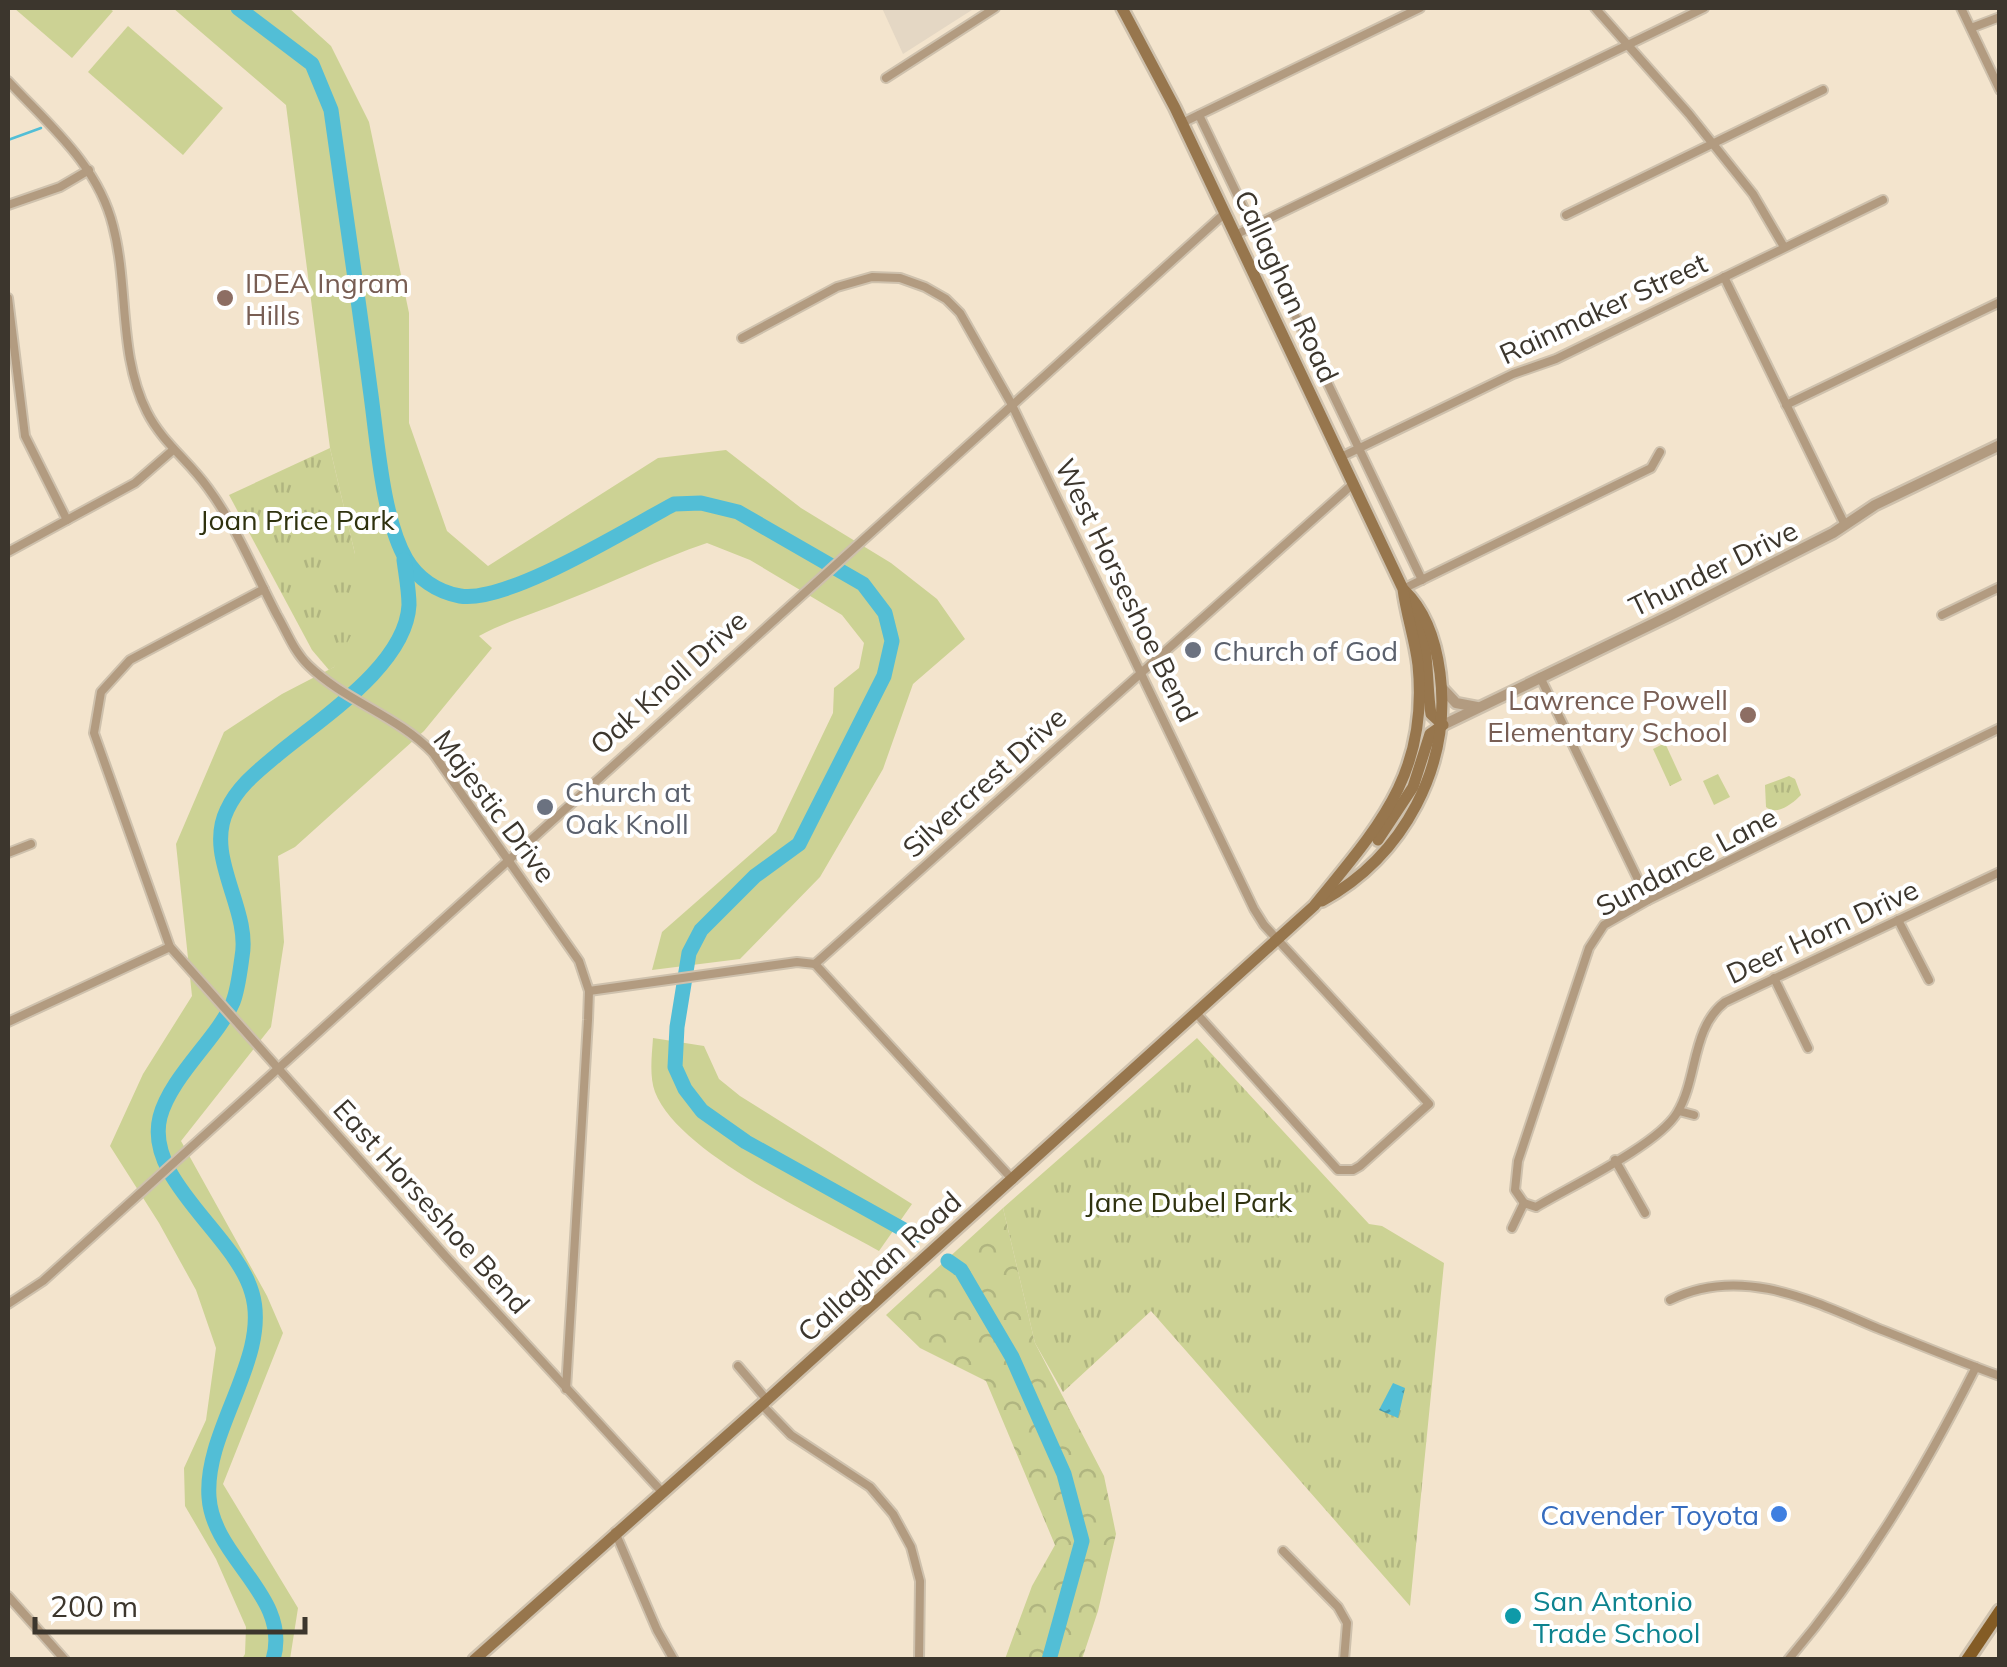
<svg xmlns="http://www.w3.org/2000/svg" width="2007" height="1667" font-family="Mulish,sans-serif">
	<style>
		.commercial { fill: #e4d7c4 }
		.green { fill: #ccd294 }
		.forest { fill: url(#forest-crowns) }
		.park { fill: url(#park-tufts) }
		.water { fill: url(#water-ripples) }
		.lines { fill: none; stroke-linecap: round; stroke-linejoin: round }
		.stream { stroke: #52bed6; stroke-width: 2.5 }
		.river { stroke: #52bed6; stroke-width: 15 }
		.minor-casing { stroke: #cec1ad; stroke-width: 12 }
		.tertiary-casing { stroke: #cec1ad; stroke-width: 15 }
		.secondary-casing { stroke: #cec1ad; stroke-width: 16 }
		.primary-casing { stroke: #cec1ad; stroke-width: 18 }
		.minor { stroke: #b29b80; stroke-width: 8 }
		.tertiary { stroke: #b29b80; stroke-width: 10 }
		.secondary { stroke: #97764d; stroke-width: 11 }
		.primary { stroke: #845c25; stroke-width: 12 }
		.education-dot { fill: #8d6e63; stroke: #fff; stroke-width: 4 }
		.worship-dot { fill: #6b7280; stroke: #fff; stroke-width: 4 }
		.shop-dot { fill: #3f7fe0; stroke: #fff; stroke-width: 4 }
		.culture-dot { fill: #0f9aa8; stroke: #fff; stroke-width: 4 }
		.labels { text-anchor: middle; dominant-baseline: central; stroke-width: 8; stroke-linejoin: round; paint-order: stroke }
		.education-label { font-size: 28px; fill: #785e54; stroke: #fff; text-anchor: start }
		.street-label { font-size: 28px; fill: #3c362d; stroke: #fff }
		.park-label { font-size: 28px; fill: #2f320f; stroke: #fff }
		.worship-label { font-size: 28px; fill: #5b616d; stroke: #fff; text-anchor: start }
		.shop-label { font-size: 28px; fill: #366cbe; stroke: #fff; text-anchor: end }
		.culture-label { font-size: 28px; fill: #0d838f; stroke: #fff; text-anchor: start }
	</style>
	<defs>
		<pattern id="forest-crowns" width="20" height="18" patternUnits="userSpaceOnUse" patternTransform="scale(2.5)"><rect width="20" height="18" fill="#ccd294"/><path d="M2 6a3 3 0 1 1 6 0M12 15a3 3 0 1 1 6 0" fill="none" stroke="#b0b580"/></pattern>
		<pattern id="park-tufts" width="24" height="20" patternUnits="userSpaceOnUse" patternTransform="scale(2.5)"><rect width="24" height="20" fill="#ccd294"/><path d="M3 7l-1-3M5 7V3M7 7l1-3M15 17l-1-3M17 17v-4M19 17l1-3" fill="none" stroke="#b0b580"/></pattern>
		<pattern id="water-ripples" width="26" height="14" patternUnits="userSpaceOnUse" patternTransform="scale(2.5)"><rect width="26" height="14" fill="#52bed6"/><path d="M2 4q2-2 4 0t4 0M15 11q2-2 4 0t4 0" fill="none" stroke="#459bae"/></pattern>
	</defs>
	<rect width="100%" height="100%" fill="#f3e4cd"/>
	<polygon class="commercial" points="882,8 975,8 903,54"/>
	<g class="green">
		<polygon points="14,8 108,8 113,11 72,58"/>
		<path d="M173,8h116l42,38 38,76 40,191v110l38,108 41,35 170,-108 68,-8 75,58 90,55 46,36 28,40 -52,45 -30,85 -63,108 -80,82 -88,11 10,-38 114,-100 57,-119 1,-25 25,-20 5,-25 -22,-28 -92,-55 -43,-17c-48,16 -93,39 -140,57 -30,13 -59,20 -88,36l13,12 -68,83 -129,116 -17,9 6,86 -13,85 -90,114 86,155 16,37 -60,151 75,124 -8,51h-48l3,-5 1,-27 -30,-68 -31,-53 -1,-38 22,-48 10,-72 -20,-58 -37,-67 -49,-77 33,-72 49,-78 -16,-152 48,-112 58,-38 52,-27 21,-113 -25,-106 -44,-343z"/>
		<polygon points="128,26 223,108 183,155 88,72"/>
		<polygon points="1718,774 1730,797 1714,805 1703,781"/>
		<path d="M653,1038l51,8 15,33 21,17 172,108 -33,47c-58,-33 -200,-97 -224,-159 -6,-16 -3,-38 -2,-54z"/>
	</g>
	<polygon class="forest" points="1003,1208 1035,1343 1104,1476 1116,1534 1098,1611 1082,1659 1005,1659 1032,1586 1055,1545 986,1381 920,1348 886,1315"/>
	<g class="park">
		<polygon points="330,448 355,554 354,630 334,667 329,670 312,650 229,495"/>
		<polygon points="1665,743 1682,780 1670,786 1653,749"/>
		<path d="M1789,776l6,3 6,16c-9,9 -24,21 -35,12l-1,-22z"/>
		<polygon points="1197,1038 1369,1224 1382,1226 1444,1263 1410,1606 1151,1311 1063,1392 1035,1343 1003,1208"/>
	</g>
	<polygon class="water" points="1393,1383 1405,1388 1398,1418 1379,1410"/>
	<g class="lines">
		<polyline class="stream" points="8,140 41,128"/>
		<g class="river">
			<path d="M238,8l74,56 19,46c13,93 27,186 39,278 7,48 12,130 36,171 11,19 31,33 54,37 47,8 169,-68 214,-92l27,-1 37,9 125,72 22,29 7,28 -8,35 -85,168 -44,32 -54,54 -12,23 -12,74 -2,40 10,22 17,22 44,31 169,94"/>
			<polyline points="948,1261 961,1270 1012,1357 1064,1474 1082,1541 1049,1660"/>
			<path d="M273,1660c19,-64 -60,-101 -64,-163 -5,-67 62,-140 43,-204 -16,-58 -108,-113 -92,-176 11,-41 57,-78 73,-115 5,-13 7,-31 9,-45 9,-48 -38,-100 -15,-147 11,-24 31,-39 50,-55 43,-36 129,-90 132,-150 0,-14 -3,-30 -5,-45"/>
		</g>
		<g class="minor-casing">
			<g id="minor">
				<polyline points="1595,8 1689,114 1753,194 1784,247"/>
				<polyline points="1961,8 2000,90"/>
				<polyline points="1971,28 2000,17"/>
				<polyline points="886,78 995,8"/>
				<path d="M8,81c41,44 90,84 105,145 16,61 5,129 34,186 15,30 42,49 61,76 28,38 47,85 69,127 10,17 17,37 32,51 36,35 89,50 124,87l146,208 10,30 -1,29 -22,369"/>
				<polyline points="1199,115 1422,580"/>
				<polyline points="1182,123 1420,8"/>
				<polyline points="8,205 60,187 89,170"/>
				<polyline points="1566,215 1823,90"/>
				<polyline points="1235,235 1704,8"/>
				<polyline points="1724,277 1845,525"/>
				<polyline points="8,298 25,436 67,520"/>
				<polyline points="742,338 837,287 872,277 900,278 925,287 946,299 960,313 1011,403 1254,909 1264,925 1429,1104 1360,1166 1353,1170 1338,1170 1197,1014"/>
				<polyline points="1786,405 2000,302"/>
				<polyline points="1341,457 1513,374 1556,359 1883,200"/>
				<polyline points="8,552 135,483 173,450"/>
				<polyline points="264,589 130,660 101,692 94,733 170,947 447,1258 663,1493"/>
				<polyline points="1403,589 1651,468 1660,452"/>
				<polyline points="1942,615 2000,587"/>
				<polyline points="1540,677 1648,900"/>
				<polyline points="8,853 31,844"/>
				<polyline points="1898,920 1929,980"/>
				<polyline points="815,964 1013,1180"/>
				<polyline points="1774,978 1808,1048"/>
				<polyline points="589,991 797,962 815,964 1354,483"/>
				<polyline points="8,1022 170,947"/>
				<polyline points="1679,1111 1694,1115"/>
				<polyline points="1615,1160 1645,1213"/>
				<polyline points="1524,1203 1515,1190 1518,1161 1589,948 1604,925 1648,900 2000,728"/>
				<path d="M1524,1203l12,4c35,-21 122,-62 141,-94 21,-34 14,-85 48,-111l275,-130"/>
				<polyline points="1512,1228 1524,1203"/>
				<path d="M1670,1300c70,-35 141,0 207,28 41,16 81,33 123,48"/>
				<polyline points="8,1304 43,1281 1225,213"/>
				<polyline points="738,1366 767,1400"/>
				<polyline points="762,1405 791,1435 870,1487 893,1514 911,1547 920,1581 919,1660"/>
				<polyline points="615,1532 657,1630 674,1660"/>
				<polyline points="1283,1551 1338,1607 1347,1623 1344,1660"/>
				<polyline points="8,1596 65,1660"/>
				<path d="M1788,1660c78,-92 134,-186 188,-293"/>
			</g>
		</g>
		<g class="tertiary-casing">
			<g id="tertiary">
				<polyline points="1442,688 1456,703 1477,707"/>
				<polyline points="1443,725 1671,615 1833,533 1875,505 2000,445"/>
			</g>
		</g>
		<g class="secondary-casing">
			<g id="secondary">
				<path d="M1378,840l35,-53 17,-53 13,-9 -12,-11c-6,-35 1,-81 -24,-112"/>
				<path d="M1322,901c82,-45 130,-135 118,-228 -4,-31 -13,-61 -36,-83"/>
				<path d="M474,1660l293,-260 547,-494c64,-79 115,-132 104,-241 -3,-26 -12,-51 -15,-76l-228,-481 -53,-100"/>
			</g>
		</g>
		<g class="primary-casing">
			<polyline id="primary" points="1967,1660 2000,1611"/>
		</g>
		<use href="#minor" class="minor"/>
		<use href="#tertiary" class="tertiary"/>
		<use href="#secondary" class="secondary"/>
		<use href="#primary" class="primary"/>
	</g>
	<g class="education-dot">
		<circle cx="225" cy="298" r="10"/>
		<circle cx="1748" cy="715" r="10"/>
	</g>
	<g class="worship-dot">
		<circle cx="1193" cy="650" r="10"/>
		<circle cx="545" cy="807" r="10"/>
	</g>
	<circle class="shop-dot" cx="1779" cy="1514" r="10"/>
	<circle class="culture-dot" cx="1513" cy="1616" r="10"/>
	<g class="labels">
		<g class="education-label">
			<text x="245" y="282">IDEA Ingram<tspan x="245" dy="32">Hills</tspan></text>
			<text x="1728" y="699" text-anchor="end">Lawrence Powell<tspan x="1728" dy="32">Elementary School</tspan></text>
		</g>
		<g class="street-label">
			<text transform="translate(1287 286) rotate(65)">Callaghan Road</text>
			<text transform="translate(1603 308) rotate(-25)">Rainmaker Street</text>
			<text transform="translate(1713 568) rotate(-26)">Thunder Drive</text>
			<text transform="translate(1127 590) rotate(64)">West Horseshoe Bend</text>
			<text transform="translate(668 682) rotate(-42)">Oak Knoll Drive</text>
			<text transform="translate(984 782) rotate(-42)">Silvercrest Drive</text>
			<text transform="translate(495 806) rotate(53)">Majestic Drive</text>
			<text transform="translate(1686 861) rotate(-28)">Sundance Lane</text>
			<text transform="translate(1822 931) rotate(-25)">Deer Horn Drive</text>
			<text transform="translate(432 1206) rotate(48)">East Horseshoe Bend</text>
			<text transform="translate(879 1266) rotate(-42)">Callaghan Road</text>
		</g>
		<g class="park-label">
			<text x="297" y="519">Joan Price Park</text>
			<text x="1189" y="1201">Jane Dubel Park</text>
		</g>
		<g class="worship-label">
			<text x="1213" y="650">Church of God</text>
			<text x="565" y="791">Church at<tspan x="565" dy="32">Oak Knoll</tspan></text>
		</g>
		<g class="shop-label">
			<text x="1759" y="1514">Cavender Toyota</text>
		</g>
		<g class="culture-label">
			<text x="1533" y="1600">San Antonio<tspan x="1533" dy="32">Trade School</tspan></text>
		</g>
	</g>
	<rect width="2007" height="1667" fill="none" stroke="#3c362d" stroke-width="20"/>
	<path d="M35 1617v15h270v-15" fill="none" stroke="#3c362d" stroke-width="5"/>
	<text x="50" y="1617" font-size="30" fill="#3c362d" stroke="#ffffff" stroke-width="8" paint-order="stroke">200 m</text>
</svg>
